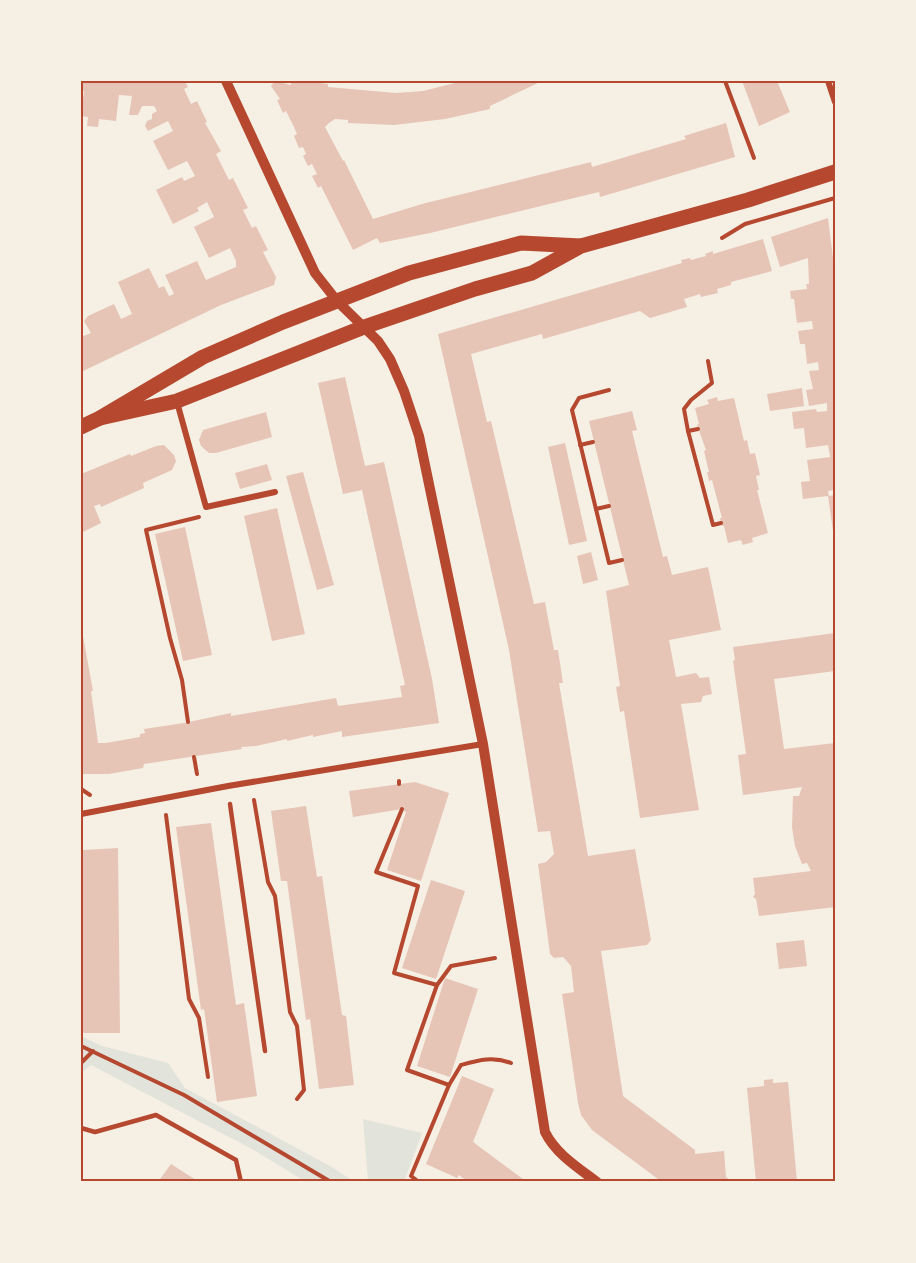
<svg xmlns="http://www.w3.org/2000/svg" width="916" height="1263" font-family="'Roboto Condensed',sans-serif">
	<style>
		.green { fill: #e2e4dc }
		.building { fill: #e6c5b7 }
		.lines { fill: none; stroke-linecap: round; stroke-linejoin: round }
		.path { stroke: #b5482f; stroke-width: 4 }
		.service { stroke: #b5482f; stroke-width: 4.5 }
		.minor { stroke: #b5482f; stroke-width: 6 }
		.tertiary { stroke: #b5482f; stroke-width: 10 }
		.primary { stroke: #b5482f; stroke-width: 15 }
		.neatline { fill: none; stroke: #b5482f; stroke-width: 2 }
	</style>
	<rect width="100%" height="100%" fill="#f6efe4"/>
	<g class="green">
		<polygon points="81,1036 102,1046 168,1063 185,1088 330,1166 355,1182 306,1182 252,1149 91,1065 81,1073"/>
		<polygon points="363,1119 422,1133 404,1182 368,1182"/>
	</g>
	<g class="building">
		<polygon points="81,81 185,81 188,87 184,89 191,104 197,101 207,122 205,123 221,151 216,154 229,180 233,178 248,208 243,210 252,228 256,226 268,250 263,252 276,277 274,285 221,305 81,372 81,337 91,333 84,321 88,316 114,304 121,319 132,314 118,282 149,268 159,288 164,286 169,296 174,294 165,275 197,261 206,280 236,267 236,261 230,248 209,258 194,227 214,217 207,202 197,208 199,211 173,224 156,190 182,177 184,181 195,176 187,161 168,170 153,141 173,131 168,121 148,131 145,126 147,121 152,119 152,114 157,111 154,106 142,106 138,115 129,115 132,96 119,95 116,121 99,119 98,127 87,126 88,117 81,116 84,91 81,91"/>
		<polygon points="275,81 291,85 291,81 305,81 328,84 328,87 396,93 423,91 463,81 542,81 490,106 490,109 445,119 394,125 348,123 348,120 335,119 329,123 325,127 343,161 344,160 373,219 422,204 591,162 592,167 686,139 684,136 726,123 735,157 600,197 599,192 430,233 380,243 377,238 353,250 321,186 318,188 312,176 317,174 312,164 308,166 303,156 306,154 303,147 299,148 294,136 297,134 293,125 286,111 283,113 277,100 280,99 271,86"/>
		<polygon points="742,81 777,81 790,112 759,126"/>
		<polygon points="828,218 835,274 835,490 828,491 829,496 835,495 834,538 828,496 803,499 801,482 810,481 807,460 830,457 828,445 806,448 804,428 794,429 792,412 816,409 817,412 827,411 827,403 809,406 806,390 813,389 809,371 819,370 818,362 807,364 805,344 800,344 798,331 813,329 812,321 797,323 794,299 791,299 790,291 807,289 806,284 809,284 808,258 780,267 771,237"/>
		<polygon points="763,239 772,271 731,282 731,285 717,289 718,293 701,297 700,294 684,299 687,307 650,318 640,311 543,339 542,334 471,354 487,422 491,421 534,604 545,602 554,650 558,650 563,683 559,683 588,856 635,849 651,940 647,945 601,951 623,1096 695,1150 695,1154 724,1151 726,1177 733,1182 662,1182 592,1130 581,1115 578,1103 562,994 574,992 571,966 563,957 554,958 550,954 538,864 546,862 554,854 550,831 538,832 509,650 438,334 682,263 681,260 690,258 691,260 706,256 705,254 713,251 713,254"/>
		<polygon points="345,377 365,466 384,462 432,679 439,723 342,737 342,731 313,737 313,735 287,741 287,739 256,746 241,747 242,749 144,764 143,768 109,774 81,774 81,625 93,691 91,691 98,743 106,743 140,737 140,734 145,733 144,729 184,723 231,713 231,716 336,698 338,706 402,697 400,686 405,685 362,490 343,494 318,383"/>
		<polygon points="802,388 804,406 770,411 767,394"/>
		<polygon points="717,397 718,401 734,398 744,441 747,440 750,454 755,453 760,475 756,476 759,490 757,490 768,533 752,538 753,542 743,545 741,540 728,543 724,526 722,526 720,518 722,518 712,480 709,481 707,472 709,472 704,451 706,450 697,425 699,424 695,408 709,404 707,400"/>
		<polygon points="632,411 637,430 632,431 663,557 667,556 672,575 708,567 721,630 669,640 676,677 696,673 700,678 709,677 712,694 703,696 701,702 681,704 699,810 640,818 624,711 620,712 616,687 620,686 606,591 629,585 589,421"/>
		<polygon points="266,412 272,437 216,453 209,453 201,446 199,440 203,430"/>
		<polygon points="565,443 587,541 569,545 548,447"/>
		<polygon points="164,445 174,455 176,461 172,470 143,483 144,488 101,507 100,504 94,506 101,523 81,533 81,474 130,454 131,456 156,446"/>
		<polygon points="267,464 272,480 240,489 235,473"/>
		<polygon points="303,472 334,585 317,590 286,476"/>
		<polygon points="277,508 305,634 272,641 244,516"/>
		<polygon points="185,527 212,655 183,661 155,534"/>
		<polygon points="591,552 598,580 583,584 577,556"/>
		<polygon points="835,633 835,671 774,679 784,749 835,743 835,907 759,916 756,899 753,897 755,894 753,878 811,871 807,863 802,864 795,846 792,827 793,796 799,796 802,787 743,795 738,755 746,754 733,661 735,660 733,647"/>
		<polygon points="415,782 449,793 421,881 387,870 406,812 402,809 353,817 349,791"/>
		<polygon points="306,806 317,877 322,876 342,1015 346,1016 354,1085 319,1089 310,1019 306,1020 287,881 281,881 271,811"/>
		<polygon points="211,823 236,1005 244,1003 257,1096 217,1102 204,1009 201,1010 176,827"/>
		<polygon points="118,848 120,1033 81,1033 83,850"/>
		<polygon points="431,880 465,891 436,979 402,968"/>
		<polygon points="804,940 807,966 779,969 776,943"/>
		<polygon points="445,978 478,989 450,1077 417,1066"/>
		<polygon points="462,1076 494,1089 473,1142 527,1182 468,1182 459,1175 457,1178 426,1164"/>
		<polygon points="773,1079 773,1083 788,1082 797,1182 756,1182 747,1088 764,1086 764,1080"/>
		<polygon points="171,1164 199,1182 158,1182"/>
	</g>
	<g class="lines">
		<g class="path">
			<polyline points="725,81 754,158"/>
			<polyline points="722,238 745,224 835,198"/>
			<polyline points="708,361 712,383 691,400 684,409 688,431 713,525 721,523"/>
			<polyline points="609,390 579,398 572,410 609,563 622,560"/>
			<polyline points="688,431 698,429"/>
			<polyline points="580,445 593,442"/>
			<polyline points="596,509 609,506"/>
			<polyline points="188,722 182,680 170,638 146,530 199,517"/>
			<polyline points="194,757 197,774"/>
			<polyline points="399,781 399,784"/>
			<polyline points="81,789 90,795"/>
			<polyline points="254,800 268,882 275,896 290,1012 297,1026 304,1090 297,1099"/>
			<polyline points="402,809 376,872 418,886 394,973 437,985"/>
			<polyline points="166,815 189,999 199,1018 208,1077"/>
			<polyline points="81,1046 184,1095 331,1182"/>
			<polyline points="81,1063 93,1051"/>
			<polyline points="449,1085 407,1070 437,985 451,966 495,958"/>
			<path d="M419,1182l-8,-6 38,-91 12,-20c18,-5 32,-9 50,-2"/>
		</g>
		<g class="service">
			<polyline points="230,804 265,1051"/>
			<polyline points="81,1128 95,1132 156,1115 236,1160 241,1182"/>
		</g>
		<g class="minor">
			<polyline points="828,81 835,102"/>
			<polyline points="177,402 206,507 275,492"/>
			<polyline points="81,814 228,786 483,744"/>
		</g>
		<path class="tertiary" d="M226,81l89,192 22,28 41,40 12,18 14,32 15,45 64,308 62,388c11,22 32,35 52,50"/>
		<g class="primary">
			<polyline points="100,418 177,401 364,327 475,289 532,273 581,246 748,200 835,172"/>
			<polyline points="81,427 100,418 203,357 283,322 409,273 521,243 581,246"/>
		</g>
	</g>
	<rect width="916" height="1263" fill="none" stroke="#f6efe4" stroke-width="165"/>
	<rect x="82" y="82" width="752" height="1098" class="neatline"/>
</svg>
